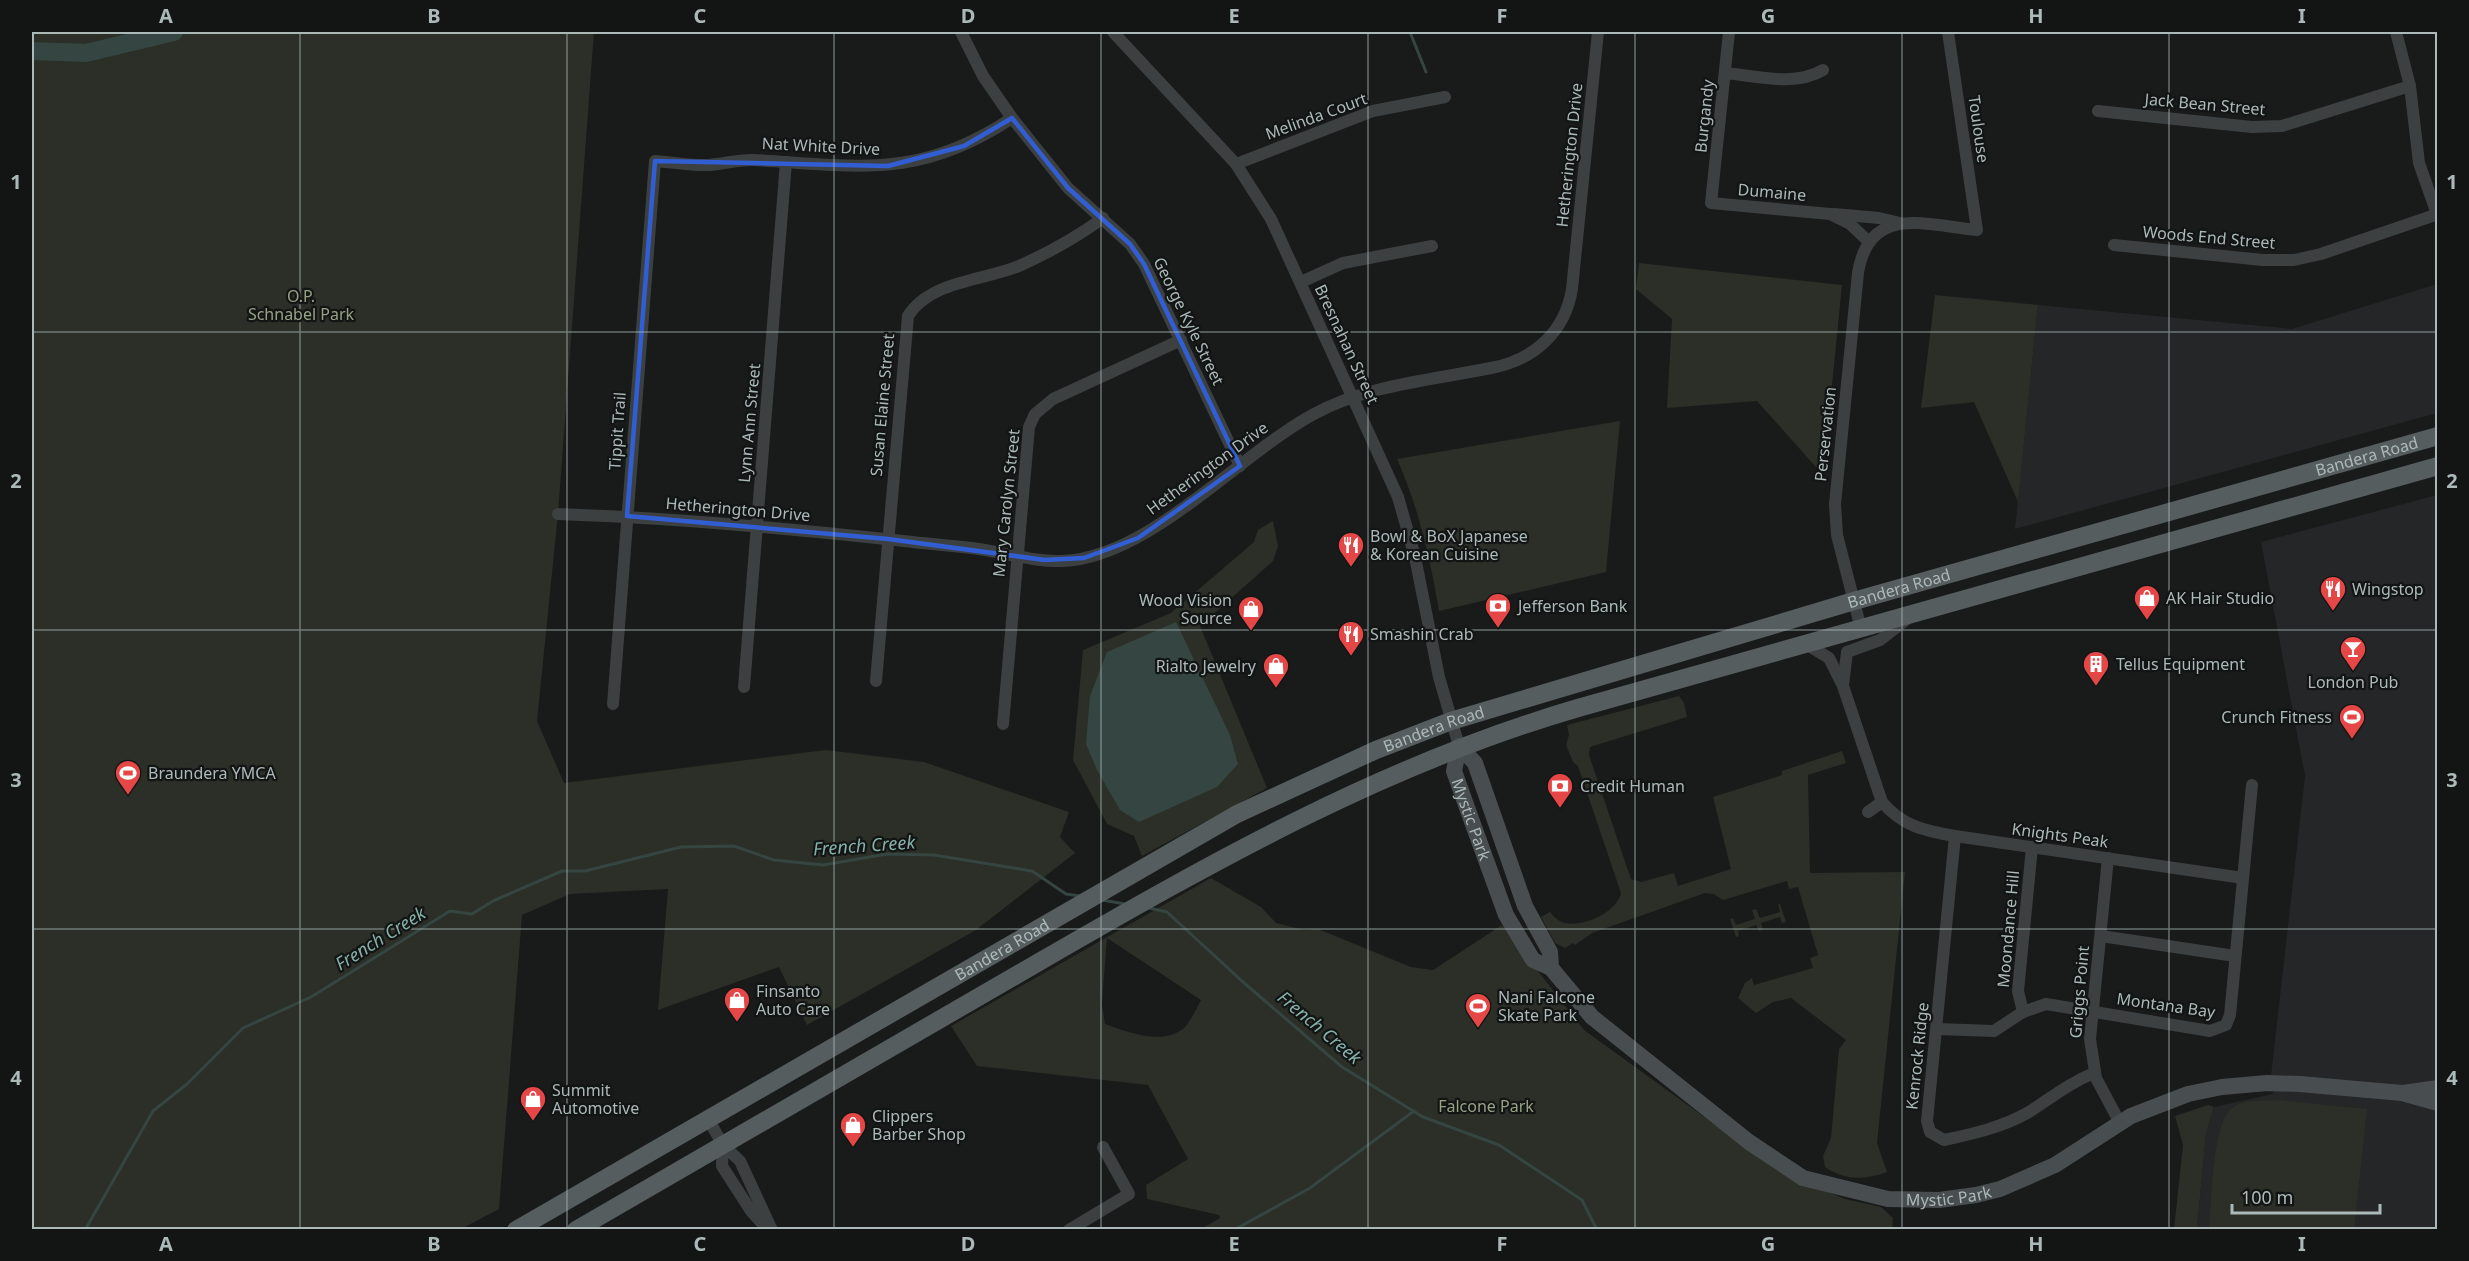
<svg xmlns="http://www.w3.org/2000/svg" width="2469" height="1261" font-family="'Noto Sans',sans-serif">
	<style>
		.built { fill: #252627 }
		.green { fill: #2b2f27; fill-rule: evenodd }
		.water { fill: #344542 }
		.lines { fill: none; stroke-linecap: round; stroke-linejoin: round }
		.stream { stroke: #344542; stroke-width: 3 }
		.river { stroke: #344542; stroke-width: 18 }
		.street { stroke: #3c4041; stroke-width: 12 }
		.secondary { stroke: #484e4f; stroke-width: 16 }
		.primary { stroke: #565d5e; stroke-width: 18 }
		.marked { fill: none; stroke: #325ed3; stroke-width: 4.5; stroke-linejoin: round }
		.grid { fill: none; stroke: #acb9b9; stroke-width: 1.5; stroke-opacity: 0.55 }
		.labels { text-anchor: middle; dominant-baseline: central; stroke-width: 4.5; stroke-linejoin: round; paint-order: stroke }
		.street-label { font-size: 16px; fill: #acb9b9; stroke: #131515 }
		.park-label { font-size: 16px; fill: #96a284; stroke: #131515 }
		.poi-label { font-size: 16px; fill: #acb9b9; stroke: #131515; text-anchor: start }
		.water-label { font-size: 18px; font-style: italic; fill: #86b1a9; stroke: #131515 }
		.neatline { fill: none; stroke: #acb9b9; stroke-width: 2 }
		.grid-label { font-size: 20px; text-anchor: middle; font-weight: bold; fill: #acb9b9 }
	</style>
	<rect width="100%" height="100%" fill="#191a1a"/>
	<g class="built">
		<polygon points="2437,284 2437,413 2015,529 2038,305 2292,329"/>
		<polygon points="2437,495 2437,1229 2197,1230 2206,1133 2214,1107 2273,1094 2271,1076 2305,776 2261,542"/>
	</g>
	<g class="green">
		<polygon points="32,32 594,32 558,514 537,721 564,783 826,750 924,762 1069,812 1060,837 1075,853 976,930 807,1025 779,967 658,1010 668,889 570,894 522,915 499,1209 461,1229 32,1229"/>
		<polygon points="1639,263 1842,285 1823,475 1757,401 1667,408 1672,319 1636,289"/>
		<polygon points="1935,295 2038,305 2018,502 1974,402 1921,408"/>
		<path d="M1620,421l-14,151 -167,39c-9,-53 -20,-102 -42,-152z"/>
		<polygon points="1273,521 1278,546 1273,561 1200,626 1267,788 1142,856 1134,836 1107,824 1073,760 1083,650 1171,613 1254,542 1258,530"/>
		<path d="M1679,696l5,7 3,14 -97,30 -1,8 42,124 10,3 33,-9 4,13 53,-17 -18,-72 69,-22v-4l60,-20 4,12 -38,12 2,98 95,-1 -28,271 10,29c-22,8 -41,9 -62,-5l-2,-11 8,-18 8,-89 7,-9 -55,-42 -18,4 -17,11 -18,-15 7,-15 7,-5 2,7 59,-17 -3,-10 8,-3 -20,-68 -9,2 -2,-8 -64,19 -9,-6 -9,-1 -113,40 -17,12 -2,-2 -8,5 -10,-5 -14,-26 9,-5c4,5 9,10 16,11 18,4 51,-11 55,-30l-43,-127 -5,-4 -7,-17 3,-10 -2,-10z"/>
		<path d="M1211,878l50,29 15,16 28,7 14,-1 93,38 22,3 69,-45 82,105 195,141 66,28 36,8 12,11 -1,11h-691l19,-11 -1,-3 -72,-16 -1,-14 42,-26 -40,-74 -171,-19 -26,-40zM1107,938l94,62c-4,8 -11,22 -17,28 -21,18 -57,4 -79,-4l-3,-20z"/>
		<polygon points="1778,904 1780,904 1786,922 1782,923 1780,917 1761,923 1763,930 1759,931 1756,925 1738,931 1739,936 1736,937 1730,919 1733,918 1736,925 1755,919 1752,910 1756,909 1760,918 1780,912"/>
		<path d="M2277,1100l90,9 -13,120h-145c3,-25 3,-107 23,-121 12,-9 30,-7 45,-8z"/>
		<polygon points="2208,1105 2214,1107 2206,1133 2197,1229 2174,1229 2183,1145 2175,1116"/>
	</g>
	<polygon class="water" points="1176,622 1230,735 1238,764 1217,787 1139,822 1120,810 1097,770 1086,744 1090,696 1107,652"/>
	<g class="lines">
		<g class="stream">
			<polyline points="1410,32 1426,72"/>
			<polyline points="1102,900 1125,904"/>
			<polyline points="1149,908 1167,912 1243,982 1342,1067 1423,1117 1499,1145 1582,1200 1597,1230"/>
			<polyline points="85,1230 153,1111 187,1084 243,1028 311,997 450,911 472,914 493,901 562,871 585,871 681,847 734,846 774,860 823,865 887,854 934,855 1032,871 1066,894 1080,896"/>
			<polyline points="1234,1230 1310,1188 1414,1111"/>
		</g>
		<polyline class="river" points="32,51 86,53 174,32"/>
		<g class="street">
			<polyline points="961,32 983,76 1012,118 1068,188 1130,244 1144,264 1240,466"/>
			<polyline points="1113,32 1236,164 1271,219 1398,497 1415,557 1439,677 1459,746"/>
			<polyline points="1729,32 1711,203 1830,214 1850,224 1868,241"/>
			<polyline points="2396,32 2410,86 2419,163 2437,214"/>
			<path d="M1725,73c33,3 69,14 98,-3"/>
			<polyline points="2098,111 2252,127 2282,126 2410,86"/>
			<polyline points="1236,164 1373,111 1445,97"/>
			<polyline points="1834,214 1879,218 1900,223"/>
			<polyline points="2114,245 2263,260 2294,260 2321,254 2438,214"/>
			<polyline points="1301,282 1343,263 1432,246"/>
			<path d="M558,514c118,4 237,15 355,28 24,3 48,4 72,8 25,4 51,12 77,11 87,-3 176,-106 252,-147 53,-29 118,-34 177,-46 43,-8 74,-36 81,-79l26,-257"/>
			<path d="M1861,629l-24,-94 -2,-31 23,-231c11,-69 68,-48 119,-43l-29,-198"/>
			<path d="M1806,644l23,14 14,28 39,116c20,24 43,29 73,34l288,42"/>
			<path d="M876,681l32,-365c22,-35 74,-35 111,-50 29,-13 58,-29 84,-48"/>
			<polyline points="1843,685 1847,652 1880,640 1907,619"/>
			<polyline points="744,687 786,162"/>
			<path d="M613,704l42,-543c17,1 36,5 54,4 15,-1 30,-6 45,-5 105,6 165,20 258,-42"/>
			<polyline points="1003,724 1029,427 1035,414 1053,399 1181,340"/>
			<polyline points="1868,812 1882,802"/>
			<path d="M1955,836l-28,285 3,11 14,8c29,-6 59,-13 85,-28 22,-14 40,-29 65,-39"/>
			<polyline points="2108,858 2090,1039 2096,1078 2120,1123"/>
			<polyline points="2101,936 2235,956"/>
			<polyline points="2023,1012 2018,991 2032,847"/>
			<polyline points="1937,1029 1994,1031 2023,1012 2046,1004 2210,1031 2226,1025 2230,1015 2252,785"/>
			<polyline points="708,1119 723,1145 740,1161 772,1230"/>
			<polyline points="723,1145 722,1166 751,1211 768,1230"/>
			<polyline points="1069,1230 1129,1194 1103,1147"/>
		</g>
		<g class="secondary">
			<path id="s1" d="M1551,968l-1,-16 -25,-46 -50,-143 -16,-17 -5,25 16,45 36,99 27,45 18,8 41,49 157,125 54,36 85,21 51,1 37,-5 24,-6 55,-24 76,-49 57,-22 34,-7 45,-4 33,1 102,9 36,10"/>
			<polyline points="2403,1093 2438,1088"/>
		</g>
		<g class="primary">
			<path id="s2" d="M516,1230l721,-416 139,-64 75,-29 403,-120 584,-165"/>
			<path d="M576,1230c155,-89 309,-179 463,-268 173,-100 346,-198 539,-254l860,-242"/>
		</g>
	</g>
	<path class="marked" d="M1012,118l56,70 62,56 14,20 96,202 -102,72 -54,20 -39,2 -157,-21 -261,-23 28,-355 233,5 76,-20z"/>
	<path class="grid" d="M300,32v1198M567,32v1198M834,32v1198M1101,32v1198M1368,32v1198M1635,32v1198M1902,32v1198M2169,32v1198M32,332h2406M32,630h2406M32,929h2406"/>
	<defs>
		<g id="restaurant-pin" transform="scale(1.35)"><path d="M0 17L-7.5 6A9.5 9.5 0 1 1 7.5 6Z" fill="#e54746" stroke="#131515"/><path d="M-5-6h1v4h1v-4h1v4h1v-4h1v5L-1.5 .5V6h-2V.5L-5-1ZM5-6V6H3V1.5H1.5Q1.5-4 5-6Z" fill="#fff"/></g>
		<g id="shop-pin" transform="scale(1.35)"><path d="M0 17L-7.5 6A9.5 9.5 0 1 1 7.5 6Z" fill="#e54746" stroke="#131515"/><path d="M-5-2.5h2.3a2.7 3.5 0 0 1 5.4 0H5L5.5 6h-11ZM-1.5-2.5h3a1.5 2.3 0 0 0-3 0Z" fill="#fff"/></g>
		<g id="bank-pin" transform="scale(1.35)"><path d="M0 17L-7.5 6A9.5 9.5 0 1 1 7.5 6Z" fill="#e54746" stroke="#131515"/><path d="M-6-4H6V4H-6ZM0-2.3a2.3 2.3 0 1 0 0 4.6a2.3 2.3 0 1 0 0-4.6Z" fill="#fff"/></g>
		<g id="bar-pin" transform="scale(1.35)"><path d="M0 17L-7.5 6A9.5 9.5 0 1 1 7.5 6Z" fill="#e54746" stroke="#131515"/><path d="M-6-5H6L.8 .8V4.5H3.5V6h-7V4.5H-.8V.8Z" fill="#fff"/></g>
		<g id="building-pin" transform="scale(1.35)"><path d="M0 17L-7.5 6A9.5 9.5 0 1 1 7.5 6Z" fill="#e54746" stroke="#131515"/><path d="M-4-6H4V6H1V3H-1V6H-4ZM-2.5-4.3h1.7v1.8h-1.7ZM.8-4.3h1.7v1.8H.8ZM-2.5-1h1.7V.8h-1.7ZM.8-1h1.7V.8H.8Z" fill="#fff"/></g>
		<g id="stadium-pin" transform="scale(1.35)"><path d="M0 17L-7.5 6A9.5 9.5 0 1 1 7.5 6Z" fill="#e54746" stroke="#131515"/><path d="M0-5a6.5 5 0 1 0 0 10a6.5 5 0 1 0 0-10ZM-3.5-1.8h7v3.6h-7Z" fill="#fff"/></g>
	</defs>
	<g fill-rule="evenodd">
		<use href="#restaurant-pin" x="1351" y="545"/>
		<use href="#restaurant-pin" x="2333" y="589"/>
		<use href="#shop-pin" x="2147" y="598"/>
		<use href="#bank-pin" x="1498" y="606"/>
		<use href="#shop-pin" x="1251" y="609"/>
		<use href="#restaurant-pin" x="1351" y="634"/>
		<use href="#bar-pin" x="2353" y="649"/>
		<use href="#building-pin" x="2096" y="664"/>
		<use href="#shop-pin" x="1276" y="666"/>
		<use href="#stadium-pin" x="2352" y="717"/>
		<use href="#stadium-pin" x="128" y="773"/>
		<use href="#bank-pin" x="1560" y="786"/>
		<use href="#shop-pin" x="737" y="1000"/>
		<use href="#stadium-pin" x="1478" y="1006"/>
		<use href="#shop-pin" x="533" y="1099"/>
		<use href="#shop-pin" x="853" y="1125"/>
	</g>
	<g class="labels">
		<g class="street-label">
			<text transform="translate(2205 104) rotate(5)">Jack Bean Street</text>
			<text transform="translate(1316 116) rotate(-20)">Melinda Court</text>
			<text transform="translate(1704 116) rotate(-84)">Burgandy</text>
			<text transform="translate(1979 129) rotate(82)">Toulouse</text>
			<text transform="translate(821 146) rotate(3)">Nat White Drive</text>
			<text transform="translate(1569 155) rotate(-84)">Hetherington Drive</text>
			<text transform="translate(1772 192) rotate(5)">Dumaine</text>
			<text transform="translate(2209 237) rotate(5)">Woods End Street</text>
			<text transform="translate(1189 321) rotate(64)">George Kyle Street</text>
			<text transform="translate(1347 344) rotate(65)">Bresnahan Street</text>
			<text transform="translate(882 405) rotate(-85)">Susan Elaine Street</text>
			<text transform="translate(749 423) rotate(-85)">Lynn Ann Street</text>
			<text transform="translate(617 431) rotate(-86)">Tippit Trail</text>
			<text transform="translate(1825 434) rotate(-84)">Perservation</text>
			<text stroke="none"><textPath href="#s2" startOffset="2019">Bandera Road</textPath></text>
			<text transform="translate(1207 468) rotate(-36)">Hetherington Drive</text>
			<text transform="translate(1006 503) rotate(-84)">Mary Carolyn Street</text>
			<text transform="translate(738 509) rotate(5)">Hetherington Drive</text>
			<text stroke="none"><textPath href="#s2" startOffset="1533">Bandera Road</textPath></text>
			<text stroke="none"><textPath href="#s2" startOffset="1047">Bandera Road</textPath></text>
			<text stroke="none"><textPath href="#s1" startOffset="320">Mystic Park</textPath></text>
			<text transform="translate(2060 835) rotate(8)">Knights Peak</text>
			<text transform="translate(2008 929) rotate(-85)">Moondance Hill</text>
			<text stroke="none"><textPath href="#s2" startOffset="561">Bandera Road</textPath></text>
			<text transform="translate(2079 992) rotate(-85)">Griggs Point</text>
			<text transform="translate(2166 1005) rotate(8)">Montana Bay</text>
			<text transform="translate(1917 1056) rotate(-84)">Kenrock Ridge</text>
			<text stroke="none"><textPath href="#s1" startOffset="972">Mystic Park</textPath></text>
		</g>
		<g class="park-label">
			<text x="301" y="296">O.P.<tspan x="301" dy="18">Schnabel Park</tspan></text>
			<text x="1486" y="1106">Falcone Park</text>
		</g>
		<g class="poi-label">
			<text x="1370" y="536">Bowl &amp; BoX Japanese<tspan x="1370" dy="18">&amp; Korean Cuisine</tspan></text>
			<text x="2352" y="589">Wingstop</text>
			<text x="2166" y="598">AK Hair Studio</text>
			<text x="1232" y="600" text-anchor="end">Wood Vision<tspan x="1232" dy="18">Source</tspan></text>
			<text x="1518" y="606">Jefferson Bank</text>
			<text x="1370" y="634">Smashin Crab</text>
			<text x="2116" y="664">Tellus Equipment</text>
			<text x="1256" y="666" text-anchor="end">Rialto Jewelry</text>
			<text x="2353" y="682" text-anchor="middle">London Pub</text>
			<text x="2332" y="717" text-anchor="end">Crunch Fitness</text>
			<text x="148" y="773">Braundera YMCA</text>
			<text x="1580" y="786">Credit Human</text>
			<text x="756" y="991">Finsanto<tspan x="756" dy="18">Auto Care</tspan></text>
			<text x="1498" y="997">Nani Falcone<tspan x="1498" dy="18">Skate Park</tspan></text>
			<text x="552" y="1090">Summit<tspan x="552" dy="18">Automotive</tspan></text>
			<text x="872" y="1116">Clippers<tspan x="872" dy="18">Barber Shop</tspan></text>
		</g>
		<g class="water-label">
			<text transform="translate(864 845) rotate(-4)">French Creek</text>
			<text transform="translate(380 938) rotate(-32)">French Creek</text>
			<text transform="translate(1320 1027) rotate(40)">French Creek</text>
		</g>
	</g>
	<rect width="2469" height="1261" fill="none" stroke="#131515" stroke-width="66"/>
	<path d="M2232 1204v9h148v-9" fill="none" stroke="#acb9b9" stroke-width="3"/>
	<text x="2241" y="1204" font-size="18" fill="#acb9b9" stroke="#131515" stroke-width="4.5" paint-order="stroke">100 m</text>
	<rect x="33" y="33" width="2403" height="1195" class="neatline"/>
	<g class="grid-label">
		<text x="166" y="23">A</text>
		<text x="434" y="23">B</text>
		<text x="700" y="23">C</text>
		<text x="968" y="23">D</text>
		<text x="1234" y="23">E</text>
		<text x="1502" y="23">F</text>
		<text x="1768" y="23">G</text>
		<text x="2036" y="23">H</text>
		<text x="2302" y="23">I</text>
		<text x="16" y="189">1</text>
		<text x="2452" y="189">1</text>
		<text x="16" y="488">2</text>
		<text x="2452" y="488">2</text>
		<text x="16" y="787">3</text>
		<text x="2452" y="787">3</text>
		<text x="16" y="1085">4</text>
		<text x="2452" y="1085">4</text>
		<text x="166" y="1251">A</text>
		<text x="434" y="1251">B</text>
		<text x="700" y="1251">C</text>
		<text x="968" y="1251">D</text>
		<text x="1234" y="1251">E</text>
		<text x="1502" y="1251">F</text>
		<text x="1768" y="1251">G</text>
		<text x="2036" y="1251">H</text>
		<text x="2302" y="1251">I</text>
	</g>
</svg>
